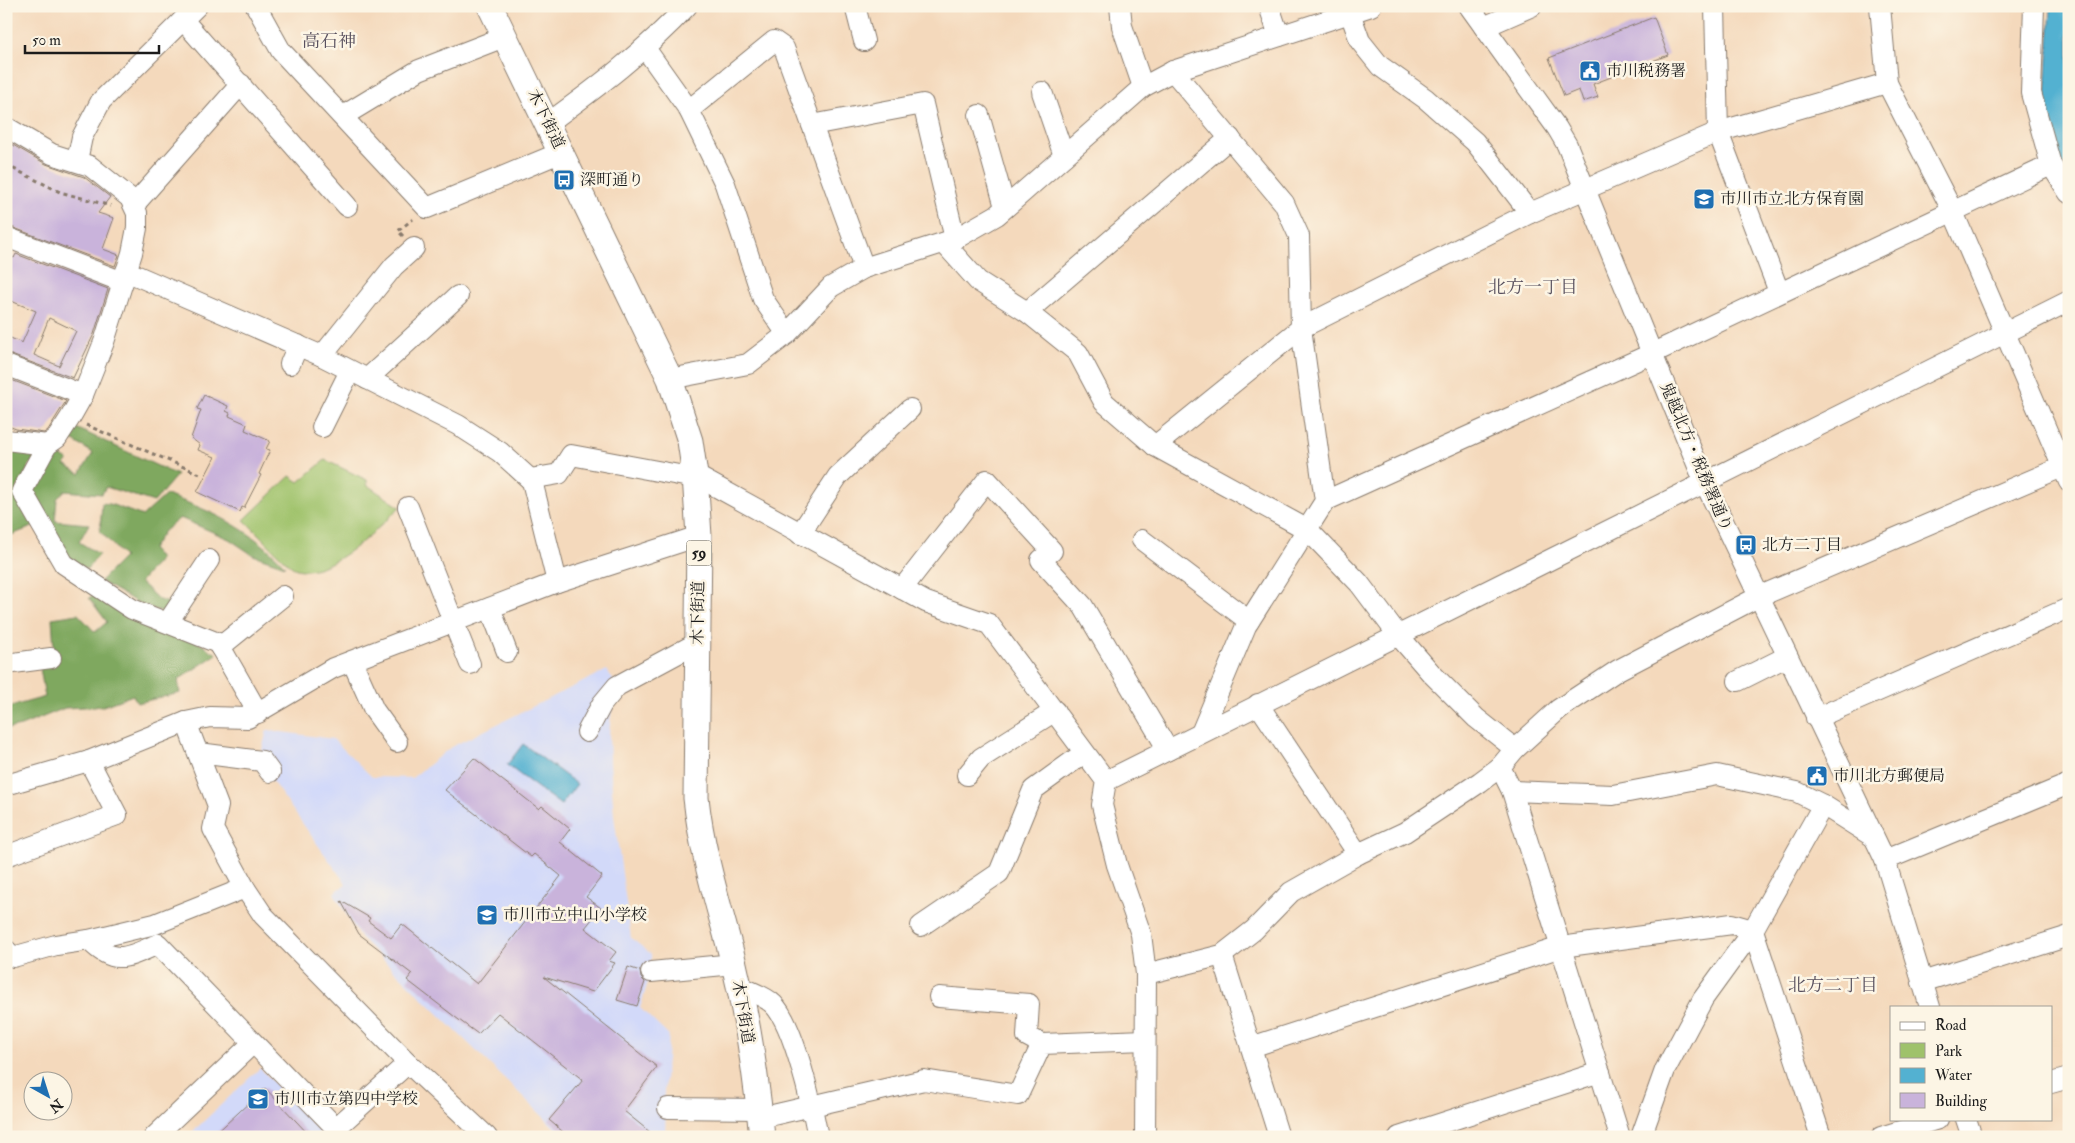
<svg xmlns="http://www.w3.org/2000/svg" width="2075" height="1143" font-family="'IM FELL Double Pica','Noto Serif JP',serif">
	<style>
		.built { fill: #d2d9f9 }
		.green { fill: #9fc26b; stroke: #5e6f44 }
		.forest { fill: #7fa85f; stroke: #4e623e }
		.water { fill: #53b1d1; stroke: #386676 }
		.building { fill: #c9b3db; fill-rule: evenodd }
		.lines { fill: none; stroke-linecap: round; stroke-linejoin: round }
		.minor-casing { stroke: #887a6c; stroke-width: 22 }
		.major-casing { stroke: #887a6c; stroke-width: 27 }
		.path { stroke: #887a6c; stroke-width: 3; stroke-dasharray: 4 4; stroke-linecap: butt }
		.minor { stroke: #fff; stroke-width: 20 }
		.major { stroke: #fff; stroke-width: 25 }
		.labels { text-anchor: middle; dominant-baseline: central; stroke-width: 5; stroke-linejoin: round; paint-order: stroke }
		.shield { fill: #fcf5e5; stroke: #5f5d58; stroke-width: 1 }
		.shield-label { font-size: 15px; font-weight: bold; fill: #1c1c1c }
		.poi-label { font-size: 16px; fill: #1c1c1c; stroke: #fcf5e5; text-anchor: start }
		.street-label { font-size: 16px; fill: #1c1c1c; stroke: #fcf5e5 }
		.neighbourhood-label { font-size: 18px; fill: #59515f; stroke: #fcf5e5 }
	</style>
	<rect width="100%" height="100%" fill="#fcf5e5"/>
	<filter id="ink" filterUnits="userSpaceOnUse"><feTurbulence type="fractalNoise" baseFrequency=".02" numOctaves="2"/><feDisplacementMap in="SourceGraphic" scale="10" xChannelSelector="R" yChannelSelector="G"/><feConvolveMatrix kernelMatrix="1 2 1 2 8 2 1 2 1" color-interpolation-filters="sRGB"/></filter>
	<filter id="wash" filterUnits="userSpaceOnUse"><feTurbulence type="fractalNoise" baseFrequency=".0096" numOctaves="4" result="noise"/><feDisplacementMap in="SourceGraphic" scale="20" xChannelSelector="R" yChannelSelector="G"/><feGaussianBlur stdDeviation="1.12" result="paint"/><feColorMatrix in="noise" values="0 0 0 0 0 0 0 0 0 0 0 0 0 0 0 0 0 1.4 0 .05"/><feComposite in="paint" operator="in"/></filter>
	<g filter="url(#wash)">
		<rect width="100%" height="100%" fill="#f4d9bc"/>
		<g class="built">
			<polygon points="607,670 617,686 612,706 609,734 610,762 614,816 631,938 651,954 651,972 640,1008 669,1036 663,1103 666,1104 665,1137 564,1137 359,936 334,893 346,884 267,774 261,754 267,730 333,739 372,777 412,778 451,747"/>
			<polygon points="260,1068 325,1137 187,1137"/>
		</g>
		<path class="green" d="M325,460l42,20v5l33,22c-21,21 -74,74 -106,61 -8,-4 -41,-40 -50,-48l46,-44 9,6z"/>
		<g class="forest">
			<polygon points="72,426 177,475 154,502 106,487 102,494 64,491 57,499 55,521 89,524 79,542 99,554 87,569 68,559 30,490 55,453 68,460 65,465 80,474 93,453 67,437"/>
			<polygon points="6,452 37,452 15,492 35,526 6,537"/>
			<path d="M166,495c45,15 87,35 119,71l-32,-11 -24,-16 -49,-21 -16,13 -12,18 8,10 -20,23 19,18 15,4 -7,10 -29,-11 -38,-22 24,-24 -24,-26 2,-28 8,1 33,12z"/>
			<polygon points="95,594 182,633 217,654 178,680 180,693 137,703 133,695 103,706 65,708 21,726 6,729 6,708 45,697 40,668 55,663 52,618 78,614 95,632 107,622 89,598"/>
		</g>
		<g class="water">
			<polygon points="2051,6 2069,6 2069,174 2059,159 2045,110"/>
			<polygon points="523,744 577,784 561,805 507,765"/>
		</g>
		<g id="blocks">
			<g class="building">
				<polygon points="1654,17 1668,55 1593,84 1598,97 1583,102 1579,90 1564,96 1549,58"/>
				<polygon points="6,141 46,164 84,177 110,197 98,213 114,218 103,249 119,255 115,266 6,225 6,180 12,163 6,160"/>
				<path d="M6,254l8,4 2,-4 92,35 -14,45 -21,44 -67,-25v-17l16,7 14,-32 -30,-12zM49,318l27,13 -17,35 -25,-11z"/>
				<polygon points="6,378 66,401 48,430 44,433 16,429 6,425"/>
				<polygon points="204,395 228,406 226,411 230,413 229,416 247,424 245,430 270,441 266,449 270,450 259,474 261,475 244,508 242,507 240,512 197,492 215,457 198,450 200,445 191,438 201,410 197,409"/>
				<polygon points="474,758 539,809 542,806 570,829 560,842 602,876 586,897 601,908 585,928 616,952 609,961 615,963 593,992 544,977 657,1067 624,1111 656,1137 569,1137 549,1120 583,1080 498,1013 478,1034 459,1020 407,980 412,974 359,934 341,901 370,918 368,921 391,938 402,924 477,984 561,876 534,854 531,857 445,790"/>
				<polygon points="628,967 640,971 641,978 645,982 637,1006 617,1000"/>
				<polygon points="265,1088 311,1137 212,1137"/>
			</g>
		</g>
	</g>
	<g filter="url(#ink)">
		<use href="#blocks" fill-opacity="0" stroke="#887a6c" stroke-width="1"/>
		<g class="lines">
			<g class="minor-casing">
				<g id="minor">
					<polyline points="256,6 281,51 427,208 562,152"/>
					<polyline points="855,6 864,41"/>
					<polyline points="1120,6 1122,26 1143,87"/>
					<polyline points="1269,6 1279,36"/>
					<polyline points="1469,6 1557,128 1567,145 1704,481 1885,860 1930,1007"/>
					<polyline points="1715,6 1718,132 1779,292"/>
					<polyline points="1880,6 1887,83 1953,212 2069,482"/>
					<polyline points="2034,6 2031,93 2051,165 2069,193"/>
					<polyline points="1350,13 1360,41 1380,66 1426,99 1475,142 1530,213"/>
					<polyline points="183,20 347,206"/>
					<polyline points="1484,27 1532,6"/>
					<polyline points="645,48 689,110 725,184 763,299 787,334"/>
					<polyline points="1173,71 1284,203 1299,236 1301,328 1325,501 1246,626 1201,733"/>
					<polyline points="1042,92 1064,156"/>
					<polyline points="689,110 774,41 784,48 864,268"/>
					<polyline points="979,115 1005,207"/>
					<polyline points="343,116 419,70 504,37"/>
					<path d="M548,123c50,-36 97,-72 139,-117"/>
					<polyline points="812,125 923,104 955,239"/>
					<polyline points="6,127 52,154 90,166 130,198 137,213 137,228 132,253 104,342 83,395 70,418 57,438 47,445 6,440"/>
					<polyline points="77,161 82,137 101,101 197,6"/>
					<polyline points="134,205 241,84"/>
					<polyline points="6,237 123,282"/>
					<polyline points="944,243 978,281 1027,312 1078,353 1104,402 1155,446 1308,530 1359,583 1398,635 1431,673 1476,718 1515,749"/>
					<polyline points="126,271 322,356 458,425 500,452 532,481 557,582"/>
					<polyline points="1027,312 1230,138"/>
					<polyline points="322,356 394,266 414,248"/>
					<polyline points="290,364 298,345"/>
					<polyline points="6,365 83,395"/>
					<polyline points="367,379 458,296"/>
					<polyline points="670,379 748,364 787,334 831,287 864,268 955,239 997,215 1143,87 1173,71 1371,6"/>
					<polyline points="322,427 350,371"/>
					<polyline points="47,445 22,491 64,564 132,609 218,643 258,713"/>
					<polyline points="1155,446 1301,328 1530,213 1718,132 1887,83"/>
					<polyline points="695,475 926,602 989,624 1106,781 1102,805 1117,865 1141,934 1146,974 1145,1137"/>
					<polyline points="530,479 559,474 571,455 695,478"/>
					<polyline points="1325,501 1653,353 2051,165"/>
					<polyline points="408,507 470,664"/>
					<polyline points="800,534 838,476 910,409"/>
					<polyline points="1142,540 1249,621"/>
					<polyline points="902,589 987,480 1052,551 1041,560 1083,606 1168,750"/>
					<polyline points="490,608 507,652"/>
					<polyline points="168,622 209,560"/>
					<polyline points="220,647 283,596"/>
					<polyline points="352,661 374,710 397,742"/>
					<polyline points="6,664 51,658"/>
					<polyline points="1738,681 1786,657"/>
					<polyline points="1258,704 1358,854"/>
					<polyline points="1816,718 2069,608"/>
					<polyline points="186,722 218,806 213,829 245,888 263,915 408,1063 487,1137"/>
					<polyline points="587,732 602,704 617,686 697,643"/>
					<polyline points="199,753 262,761 270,772"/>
					<polyline points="1500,767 1512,791 1620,1137"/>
					<polyline points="967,775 981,758 1055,711"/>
					<polyline points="1106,781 2069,301"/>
					<polyline points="6,785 89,761 186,722 210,717 248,718 333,668 557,582 699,536"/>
					<polyline points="1512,791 1613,795 1717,775 1797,792 1823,805 1872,836"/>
					<polyline points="6,856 117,815 89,761"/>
					<polyline points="1885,860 2069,784"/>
					<polyline points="921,926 999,873 1033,790 1084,753"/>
					<polyline points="1753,930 1821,1137"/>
					<path d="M89,940c26,27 39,17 69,4l178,184 72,-65"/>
					<polyline points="6,950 13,957 56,945 89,940 155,924 245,888"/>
					<polyline points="1222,955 1279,1137"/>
					<polyline points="651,972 734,964"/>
					<polyline points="1146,974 1222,955 1254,930 1291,892 1358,854 1405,832 1480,782 1500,767 1515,749 1559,709 1618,670 1758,597 2062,467"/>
					<polyline points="1922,982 2069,936"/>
					<path d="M739,986c10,5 26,10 34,18 21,20 39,102 45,133"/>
					<polyline points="939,997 1029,1004 1027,1036 1042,1044"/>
					<polyline points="1251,1047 1561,947 1732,924 1753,930"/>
					<polyline points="2051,1083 2069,1078"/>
					<polyline points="668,1108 759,1109"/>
					<polyline points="760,1118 924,1080 1018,1095 1042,1044 1145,1040"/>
					<polyline points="1966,1119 1972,1137"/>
					<polyline points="154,1137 253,1043"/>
					<polyline points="1399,1137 1600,1072"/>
					<polyline points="1641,1137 1665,1070 1703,999 1753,930 1823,805"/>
					<polyline points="1881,1137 1938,1119"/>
				</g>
			</g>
			<g class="major-casing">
				<path id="major" d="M490,6l180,373 20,62 5,34 4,61 -3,262c6,57 24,111 38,166 13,53 23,119 28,173"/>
			</g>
			<g class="path">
				<polyline points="6,165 60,192 111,206"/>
				<polyline points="403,236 398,231 413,219"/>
				<polyline points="86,425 200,474"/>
			</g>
			<use href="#minor" class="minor"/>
			<use href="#major" class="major"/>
		</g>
	</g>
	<defs>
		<g id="civic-square" transform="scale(1.125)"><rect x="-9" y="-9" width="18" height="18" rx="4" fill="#1f6fb2" stroke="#fcf5e5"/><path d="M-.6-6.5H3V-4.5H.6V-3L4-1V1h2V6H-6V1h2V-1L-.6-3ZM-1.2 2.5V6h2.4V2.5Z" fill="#fff"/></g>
		<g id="bus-square" transform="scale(1.125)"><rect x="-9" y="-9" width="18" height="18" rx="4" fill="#1f6fb2" stroke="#fcf5e5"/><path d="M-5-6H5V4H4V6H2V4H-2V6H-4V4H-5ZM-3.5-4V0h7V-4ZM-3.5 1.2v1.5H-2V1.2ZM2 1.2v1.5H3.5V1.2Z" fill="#fff"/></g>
		<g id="school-square" transform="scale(1.125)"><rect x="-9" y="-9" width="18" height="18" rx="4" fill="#1f6fb2" stroke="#fcf5e5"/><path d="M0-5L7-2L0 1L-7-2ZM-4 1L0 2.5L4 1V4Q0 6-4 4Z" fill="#fff"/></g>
	</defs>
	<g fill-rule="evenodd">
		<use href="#civic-square" x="1590" y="71"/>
		<use href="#bus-square" x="564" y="180"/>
		<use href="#school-square" x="1704" y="199"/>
		<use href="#bus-square" x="1746" y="545"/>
		<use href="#civic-square" x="1817" y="776"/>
		<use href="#school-square" x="487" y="915"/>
		<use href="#school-square" x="258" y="1099"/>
	</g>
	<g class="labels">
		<rect class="shield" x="686.5" y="540.5" width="25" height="25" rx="4"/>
		<g class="shield-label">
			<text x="699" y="553">59</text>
		</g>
		<g class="poi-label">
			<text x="1606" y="71">市川税務署</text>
			<text x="580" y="180">深町通り</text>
			<text x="1720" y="199">市川市立北方保育園</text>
			<text x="1762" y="545">北方二丁目</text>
			<text x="1833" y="776">市川北方郵便局</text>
			<text x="503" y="915">市川市立中山小学校</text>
			<text x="274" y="1099">市川市立第四中学校</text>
		</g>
		<g class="street-label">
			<text transform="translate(546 119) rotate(64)">木下街道</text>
			<text transform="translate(1696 457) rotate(67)">鬼越北方・税務署通り</text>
			<text transform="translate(698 613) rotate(-89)">木下街道</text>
			<text transform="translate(743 1012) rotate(80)">木下街道</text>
		</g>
		<g class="neighbourhood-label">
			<text x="329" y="41">高石神</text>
			<text x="1533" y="287">北方一丁目</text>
			<text x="1833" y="985">北方二丁目</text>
		</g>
	</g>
	<rect width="2075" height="1143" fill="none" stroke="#fcf5e5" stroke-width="25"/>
	<rect x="1890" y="1006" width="162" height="115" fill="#fcf5e5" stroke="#a29e95"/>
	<rect x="1900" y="1022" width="25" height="8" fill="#ffffff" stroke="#a29e95"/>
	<text x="1935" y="1030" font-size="15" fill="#1c1c1c">Road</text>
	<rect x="1900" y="1043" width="25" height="15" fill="#9fc26b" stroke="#a29e95"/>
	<text x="1935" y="1056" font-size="15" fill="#1c1c1c">Park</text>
	<rect x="1900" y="1068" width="25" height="15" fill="#53b1d1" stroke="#a29e95"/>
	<text x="1935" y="1080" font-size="15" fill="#1c1c1c">Water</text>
	<rect x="1900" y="1093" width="25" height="15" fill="#c9b3db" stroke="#a29e95"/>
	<text x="1935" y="1106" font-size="15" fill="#1c1c1c">Building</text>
	<g transform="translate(48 1096) rotate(141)"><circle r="24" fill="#fcf5e5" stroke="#a29e95"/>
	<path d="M0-4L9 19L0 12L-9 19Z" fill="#1f6fb2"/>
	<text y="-8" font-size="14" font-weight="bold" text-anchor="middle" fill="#1c1c1c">N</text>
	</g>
	<path d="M25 45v8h134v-8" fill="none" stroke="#1c1c1c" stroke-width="2.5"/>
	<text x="32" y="45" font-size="15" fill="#1c1c1c" stroke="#fcf5e5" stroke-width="4" paint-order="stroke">50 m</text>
</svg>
